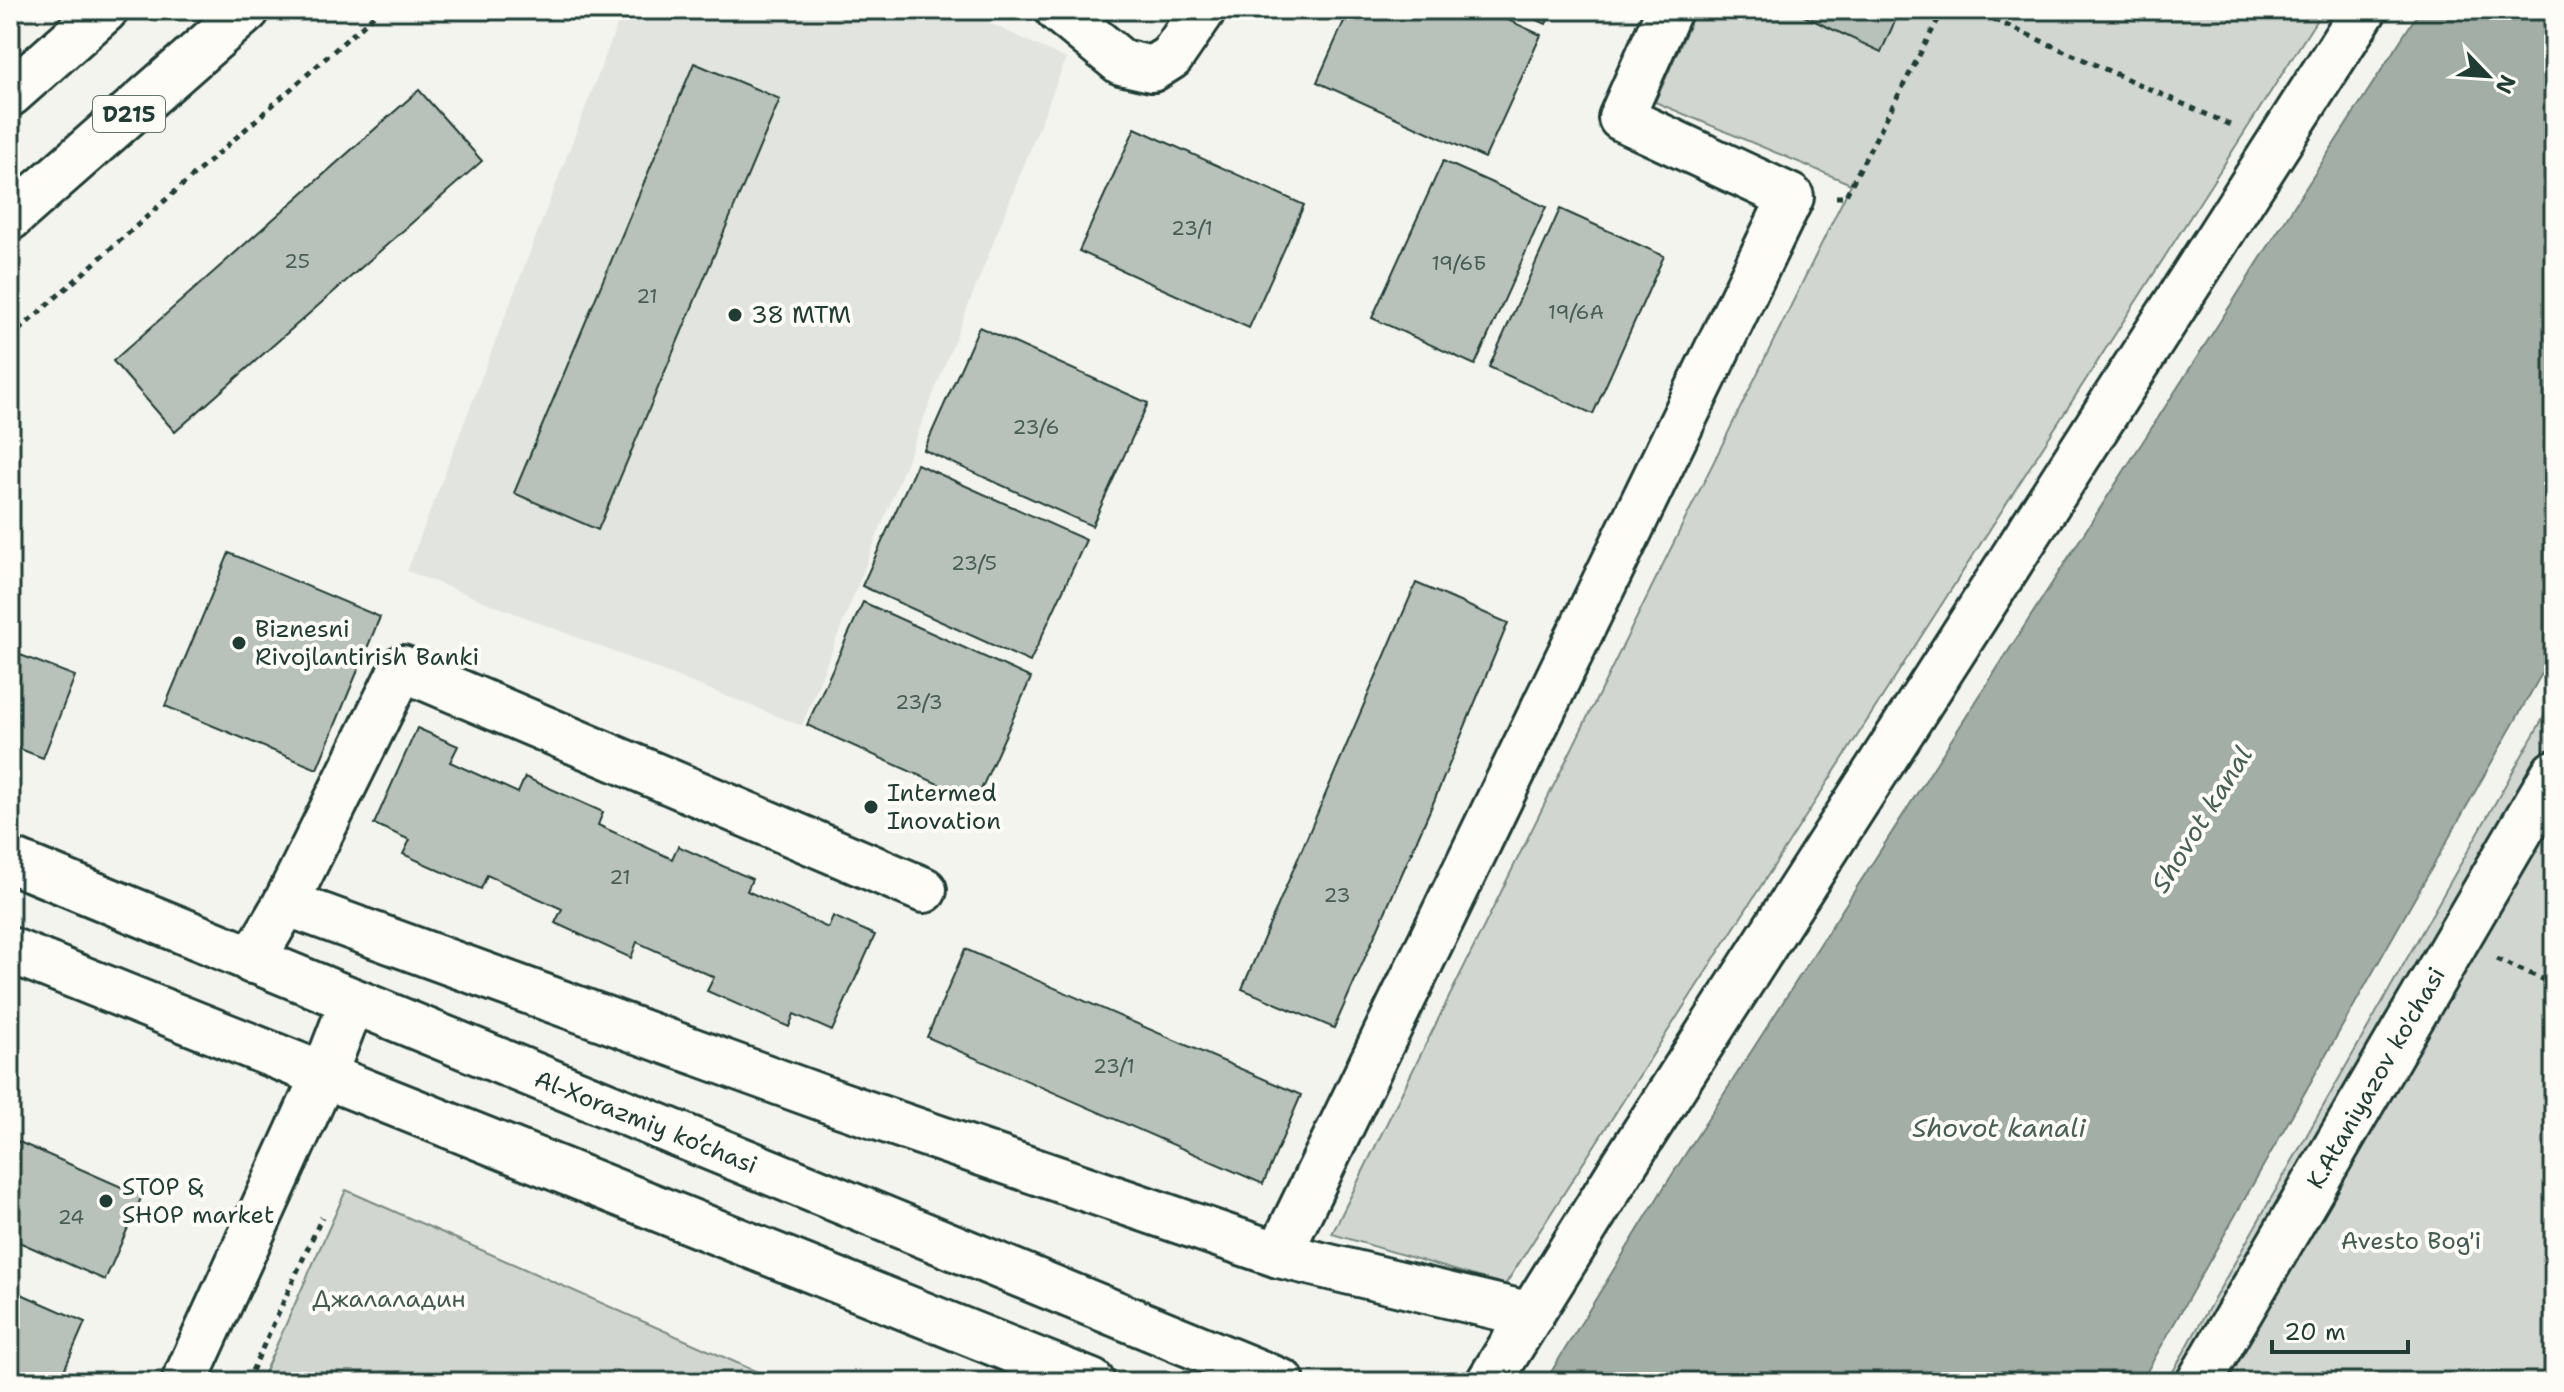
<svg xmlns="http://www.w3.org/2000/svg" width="2564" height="1392" font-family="'Shantell Sans',sans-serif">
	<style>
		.built { fill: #e2e5df }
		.green { fill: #d1d6d1; stroke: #788a82; stroke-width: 2 }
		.water { fill: #a3aea7; stroke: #6e8179; stroke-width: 2 }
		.building { fill: #b9c1bb; stroke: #1f3d34; stroke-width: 2 }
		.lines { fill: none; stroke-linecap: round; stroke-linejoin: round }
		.minor-casing { stroke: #1f3d34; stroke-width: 50 }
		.major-casing { stroke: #1f3d34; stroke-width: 50 }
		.path { stroke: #1f3d34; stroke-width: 5; stroke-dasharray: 6 6; stroke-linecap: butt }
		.minor { stroke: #fdfcf7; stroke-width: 44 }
		.major { stroke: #fdfcf7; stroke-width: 44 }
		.poi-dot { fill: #1f3d34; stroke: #fdfcf7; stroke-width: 3 }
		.labels { text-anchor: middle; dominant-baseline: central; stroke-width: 8; stroke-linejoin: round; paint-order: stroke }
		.number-label { font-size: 20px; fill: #465e56 }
		.shield { fill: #fdfcf7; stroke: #62766e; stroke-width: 2 }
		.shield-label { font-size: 22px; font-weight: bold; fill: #1f3d34 }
		.poi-label { font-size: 24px; fill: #1f3d34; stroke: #fdfcf7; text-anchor: start }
		.street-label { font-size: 24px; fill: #1f3d34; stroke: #fdfcf7 }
		.park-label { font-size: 24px; fill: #435c53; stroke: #fdfcf7 }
		.water-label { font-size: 26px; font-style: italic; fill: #475f56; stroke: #fdfcf7 }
	</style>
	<rect width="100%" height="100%" fill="#f4f4ef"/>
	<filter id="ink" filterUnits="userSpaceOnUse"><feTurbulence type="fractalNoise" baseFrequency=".0125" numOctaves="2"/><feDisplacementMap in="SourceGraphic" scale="16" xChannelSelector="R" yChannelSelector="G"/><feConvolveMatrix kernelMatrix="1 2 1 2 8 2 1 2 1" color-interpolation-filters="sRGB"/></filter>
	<g filter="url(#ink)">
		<polygon class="built" points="623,10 963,10 1066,59 802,726 407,571"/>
		<g class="green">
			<polygon points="1696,10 2323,10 1505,1285 1332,1234 1851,184 1655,102"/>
			<polygon points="2554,699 2554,1382 2167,1382"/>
			<polygon points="346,1190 780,1382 260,1382"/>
		</g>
		<polygon class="water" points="2420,10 2554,10 2554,652 2141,1382 1545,1382 1663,1189"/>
		<g class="building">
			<polygon points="1349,10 1486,10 1541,35 1485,158 1317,82"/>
			<polygon points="1515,10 1553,10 1546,24"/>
			<polygon points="1791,10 1900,10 1881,52"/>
			<polygon points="694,63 780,99 598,530 514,493"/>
			<polygon points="419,90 482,161 175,432 113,361"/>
			<polygon points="1135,128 1304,205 1249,328 1079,251"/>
			<polygon points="1443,161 1546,207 1475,365 1372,318"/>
			<polygon points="1560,209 1664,256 1593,414 1489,367"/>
			<polygon points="979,327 1148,403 1092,526 924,450"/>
			<polygon points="917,464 1086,540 1030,662 862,586"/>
			<polygon points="229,553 380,617 317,769 165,706"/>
			<polygon points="1416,583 1508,623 1434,801 1334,1028 1242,989"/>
			<polygon points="863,602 1031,678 976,801 807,725"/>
			<polygon points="10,651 75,676 43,758 10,745"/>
			<polygon points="417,728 458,746 450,762 518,793 525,777 603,812 598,825 672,859 678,846 752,879 747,891 828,928 833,916 875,935 832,1031 794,1014 789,1027 707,991 714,977 637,942 631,958 555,923 562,909 487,875 481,889 403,854 410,840 374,824"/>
			<polygon points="965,949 1301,1095 1263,1184 927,1037"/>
			<polygon points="10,1138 142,1196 105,1280 10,1238"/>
			<polygon points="10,1289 85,1322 59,1382 10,1382"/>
		</g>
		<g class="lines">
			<g class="minor-casing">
				<g id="minor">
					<polyline points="1058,10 1121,62 1152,69 1171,57 1203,10"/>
					<polyline points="286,903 402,668 924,890"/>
					<polyline points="252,961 286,903 839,1104 1279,1255 1791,197 1621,118 1669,10"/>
					<polyline points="1279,1255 1531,1315"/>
					<polyline points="184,1382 323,1077 352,1002"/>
					<polyline points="1489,1382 1625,1163 2364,10"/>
					<polyline points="2199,1382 2554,773"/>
				</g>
			</g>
			<g class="major-casing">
				<g id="major">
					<polyline points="10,94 105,10"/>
					<polyline points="10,218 247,10"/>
					<polyline points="10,860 1282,1382"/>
					<polyline points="10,950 1092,1382"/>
				</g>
			</g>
			<g class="path">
				<polyline points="1972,10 2235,127"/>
				<polyline points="1836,197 1845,197 1943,10"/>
				<polyline points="10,338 380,10"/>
				<polyline points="2496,959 2554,984"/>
				<polyline points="247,1382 322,1217"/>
			</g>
			<use href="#minor" class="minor"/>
			<use href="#major" class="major"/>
		</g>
	</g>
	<g class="poi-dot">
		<circle cx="735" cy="315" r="8"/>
		<circle cx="239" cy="643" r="8"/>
		<circle cx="871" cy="807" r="8"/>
		<circle cx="106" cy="1201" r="8"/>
	</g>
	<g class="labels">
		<g class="number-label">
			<text x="1192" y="228">23/1</text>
			<text x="297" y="261">25</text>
			<text x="1459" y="263">19/6Б</text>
			<text x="647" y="296">21</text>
			<text x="1576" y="312">19/6А</text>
			<text x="1036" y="427">23/6</text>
			<text x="974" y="563">23/5</text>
			<text x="919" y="702">23/3</text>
			<text x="620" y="877">21</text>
			<text x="1337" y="895">23</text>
			<text x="1114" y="1066">23/1</text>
			<text x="71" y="1217">24</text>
		</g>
		<rect class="shield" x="93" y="96" width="72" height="36" rx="6"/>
		<g class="shield-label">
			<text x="129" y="114">D215</text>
		</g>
		<g class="poi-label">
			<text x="751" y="315">38 MTM</text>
			<text x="255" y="629">Biznesni<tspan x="255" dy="28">Rivojlantirish Banki</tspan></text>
			<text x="887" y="793">Intermed<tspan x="887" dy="28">Inovation</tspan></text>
			<text x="122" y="1187">STOP &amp;<tspan x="122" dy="28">SHOP market</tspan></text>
		</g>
		<g class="street-label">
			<text transform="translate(2376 1078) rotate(-60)">K.Ataniyazov ko'chasi</text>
			<text transform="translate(646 1122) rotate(22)">Al-Xorazmiy ko’chasi</text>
		</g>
		<g class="park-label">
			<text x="2411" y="1241">Avesto Bog'i</text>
			<text x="389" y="1299">Джалаладин</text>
		</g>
		<g class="water-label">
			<text transform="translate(2201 819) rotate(-58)">Shovot kanal</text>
			<text x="1999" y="1127">Shovot kanali</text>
		</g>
	</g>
	<rect width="2564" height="1392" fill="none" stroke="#fdfcf7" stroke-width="40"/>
	<rect x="20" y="20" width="2524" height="1352" fill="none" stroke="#1f3d34" stroke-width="3" filter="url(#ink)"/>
	<g transform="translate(2488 76) rotate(115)" stroke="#fdfcf7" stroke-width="6" paint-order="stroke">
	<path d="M0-6L14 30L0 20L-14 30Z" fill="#1f3d34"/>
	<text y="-12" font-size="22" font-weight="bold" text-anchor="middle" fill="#1f3d34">N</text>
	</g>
	<path d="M2272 1340v12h136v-12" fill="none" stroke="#1f3d34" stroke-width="4"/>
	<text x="2284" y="1340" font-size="24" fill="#1f3d34" stroke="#fdfcf7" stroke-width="6" paint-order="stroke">20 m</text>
</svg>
